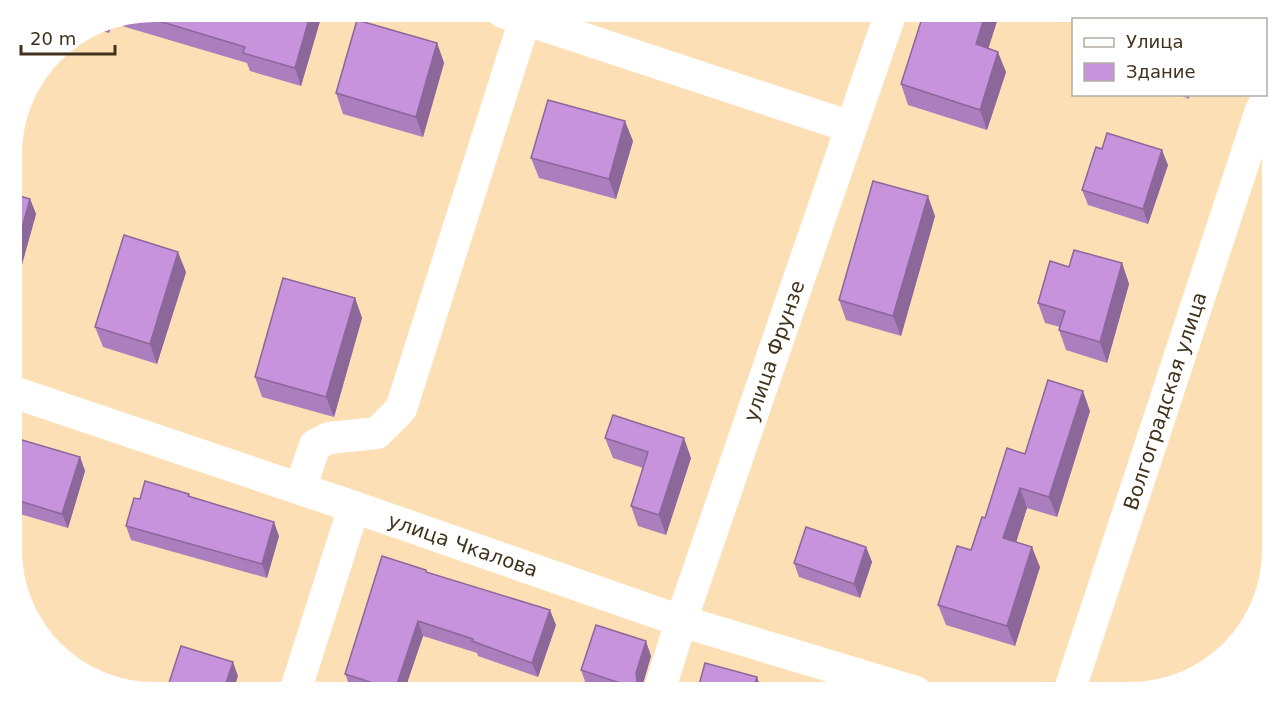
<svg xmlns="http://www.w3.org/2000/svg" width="1285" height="704" font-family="'DejaVu Sans',sans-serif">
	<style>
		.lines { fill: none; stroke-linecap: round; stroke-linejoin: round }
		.minor { stroke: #fff; stroke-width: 32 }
		.wall { fill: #ab7ebd }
		.shaded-wall { fill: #8b679a }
		.building { fill: #c793dc; stroke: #8b679a; stroke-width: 1.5 }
		.labels { text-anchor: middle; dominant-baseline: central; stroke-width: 6; stroke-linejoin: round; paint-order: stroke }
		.street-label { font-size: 20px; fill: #40321c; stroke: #fff }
	</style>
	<rect width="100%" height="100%" fill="#fddfb5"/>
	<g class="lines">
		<g class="minor">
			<polyline points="503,12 851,127"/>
			<polyline points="13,392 354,507 681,621 916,692"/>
			<polyline points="300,489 315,445 329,438 377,433 401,409 525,19"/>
			<polyline points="295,692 354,507"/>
			<polyline points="659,692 681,621 891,12"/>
			<polyline points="1069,692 1261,110"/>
		</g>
	</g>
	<g class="wall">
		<polygon points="154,12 320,21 301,86 250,71 247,63 112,23 109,33 91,28 100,23"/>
		<polygon points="1000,12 988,48 1006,72 987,130 908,105 901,84"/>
		<polygon points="437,43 444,63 423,137 343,114 336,93"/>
		<polygon points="1177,94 1190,94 1189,99"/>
		<polygon points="633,141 616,199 539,178 531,158"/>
		<polygon points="1168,165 1148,224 1088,205 1082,190"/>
		<polygon points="13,194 30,199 36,214 19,275 13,273"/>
		<polygon points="935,216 901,336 846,320 839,300"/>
		<polygon points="1122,263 1129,284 1107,363 1066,350 1059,330 1060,327 1045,323 1038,303 1069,267"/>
		<polygon points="186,272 157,364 103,347 95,327"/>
		<polygon points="355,298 362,318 334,417 262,397 255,377"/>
		<polygon points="1090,411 1057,517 1027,508 1016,542 1040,567 1015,646 946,625 938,605 971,550 985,518 1025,454"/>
		<polygon points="605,438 691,458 666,535 638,526 631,506 643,468 613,458"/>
		<polygon points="80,457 85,471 68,528 13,512 13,469"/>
		<polygon points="189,494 190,497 279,536 267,578 131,540 126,526"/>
		<polygon points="866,547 872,562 860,598 799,577 794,563"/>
		<polygon points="427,572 556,625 538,677 478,656 477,653 423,636 404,692 361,692 351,689 345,674"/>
		<polygon points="651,656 642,687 642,692 609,692 586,684 581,670"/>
	</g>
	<g class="shaded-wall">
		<polygon points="311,12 317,12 320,21 301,86 295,68"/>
		<polygon points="986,12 1000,12 983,65 976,44"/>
		<polygon points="111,21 112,23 109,33 105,22"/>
		<polygon points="437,43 444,63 423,137 416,117"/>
		<polygon points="998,52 1006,72 987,130 980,110"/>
		<polygon points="625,121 633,141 616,199 609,179"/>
		<polygon points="1162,150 1168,165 1148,224 1143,209"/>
		<polygon points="928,196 935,216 901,336 893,316"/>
		<polygon points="30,199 36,214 19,275 13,260"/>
		<polygon points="178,252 186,272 157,364 150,344"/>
		<polygon points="1122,263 1129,284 1107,363 1100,342"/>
		<polygon points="355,298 362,318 334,417 326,397"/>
		<polygon points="1083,391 1090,411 1057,517 1049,497"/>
		<polygon points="684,438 691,458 666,535 659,515"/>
		<polygon points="80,457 85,471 68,528 62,514"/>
		<polygon points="1020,488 1027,508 1011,558 1003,538"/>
		<polygon points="274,522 279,536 267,578 262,564"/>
		<polygon points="866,547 872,562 860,598 854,584"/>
		<polygon points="1032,547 1040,567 1015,646 1007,626"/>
		<polygon points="28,592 33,606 31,614 25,600"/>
		<polygon points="550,610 556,625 538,677 532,663"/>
		<polygon points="418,621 423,636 404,692 396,692 395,690"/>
		<polygon points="646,641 651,656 642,687 642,692 640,692 636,673"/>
		<polygon points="233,662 238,676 233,692 223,692"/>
		<polygon points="757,677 762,691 755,684"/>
	</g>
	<g class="building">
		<polygon points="154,12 311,12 295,68 243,53 245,47 139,15"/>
		<polygon points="924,12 986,12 976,44 998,52 980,110 901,84"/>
		<polygon points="357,20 437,43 416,117 336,93"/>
		<polygon points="548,100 625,121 609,179 531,158"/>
		<polygon points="1107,133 1162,150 1143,209 1082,190 1096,147 1102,149"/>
		<polygon points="873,181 928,196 893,316 839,300"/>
		<polygon points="13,194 30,199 13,260"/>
		<polygon points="124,235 178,252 150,344 95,327"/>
		<polygon points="1074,250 1122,263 1100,342 1059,330 1065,311 1038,303 1050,261 1069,267"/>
		<polygon points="283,278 355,298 326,397 255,377"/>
		<polygon points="1048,380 1083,391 1049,497 1020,488 1003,538 1032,547 1007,626 938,605 957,546 971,550 982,517 985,518 1007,448 1025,454"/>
		<polygon points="613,415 684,438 659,515 631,506 648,452 605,438"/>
		<polygon points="22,440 80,457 62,514 13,499 13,469"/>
		<polygon points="145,481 189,494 188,496 274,522 262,564 126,526 134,498 140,499"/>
		<polygon points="806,527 866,547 854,584 794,563"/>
		<polygon points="382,556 426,570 426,572 550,610 532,663 472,641 473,639 418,621 395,690 345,674"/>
		<polygon points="21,590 28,592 25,600"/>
		<polygon points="596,625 646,641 636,673 638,689 581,670"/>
		<polygon points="181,646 233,662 223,692 166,692"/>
		<polygon points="705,663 757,677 755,684 785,692 697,692"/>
	</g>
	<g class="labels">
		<g class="street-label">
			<text transform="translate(774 351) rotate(-71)">улица Фрунзе</text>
			<text transform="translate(1165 401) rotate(-72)">Волгоградская улица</text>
			<text transform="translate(463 545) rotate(19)">улица Чкалова</text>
		</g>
	</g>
	<path d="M0 0H1285V704H0ZM154 22H1130A132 132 0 0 1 1262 154V550A132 132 0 0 1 1130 682H154A132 132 0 0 1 22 550V154A132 132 0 0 1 154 22Z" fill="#fff" fill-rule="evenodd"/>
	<rect x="1072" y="18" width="195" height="78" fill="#ffffff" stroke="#b3ada4" stroke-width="1.5"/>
	<rect x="1084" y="38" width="30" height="9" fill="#ffffff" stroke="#b3ada4" stroke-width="1.5"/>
	<text x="1126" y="48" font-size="18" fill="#40321c">Улица</text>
	<rect x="1084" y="63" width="30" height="18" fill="#c793dc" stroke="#b3ada4" stroke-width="1.5"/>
	<text x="1126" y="78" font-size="18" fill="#40321c">Здание</text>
	<path d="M21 45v9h94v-9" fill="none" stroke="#40321c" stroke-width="3"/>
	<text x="30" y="45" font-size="18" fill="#40321c" stroke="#ffffff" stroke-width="4.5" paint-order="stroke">20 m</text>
</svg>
